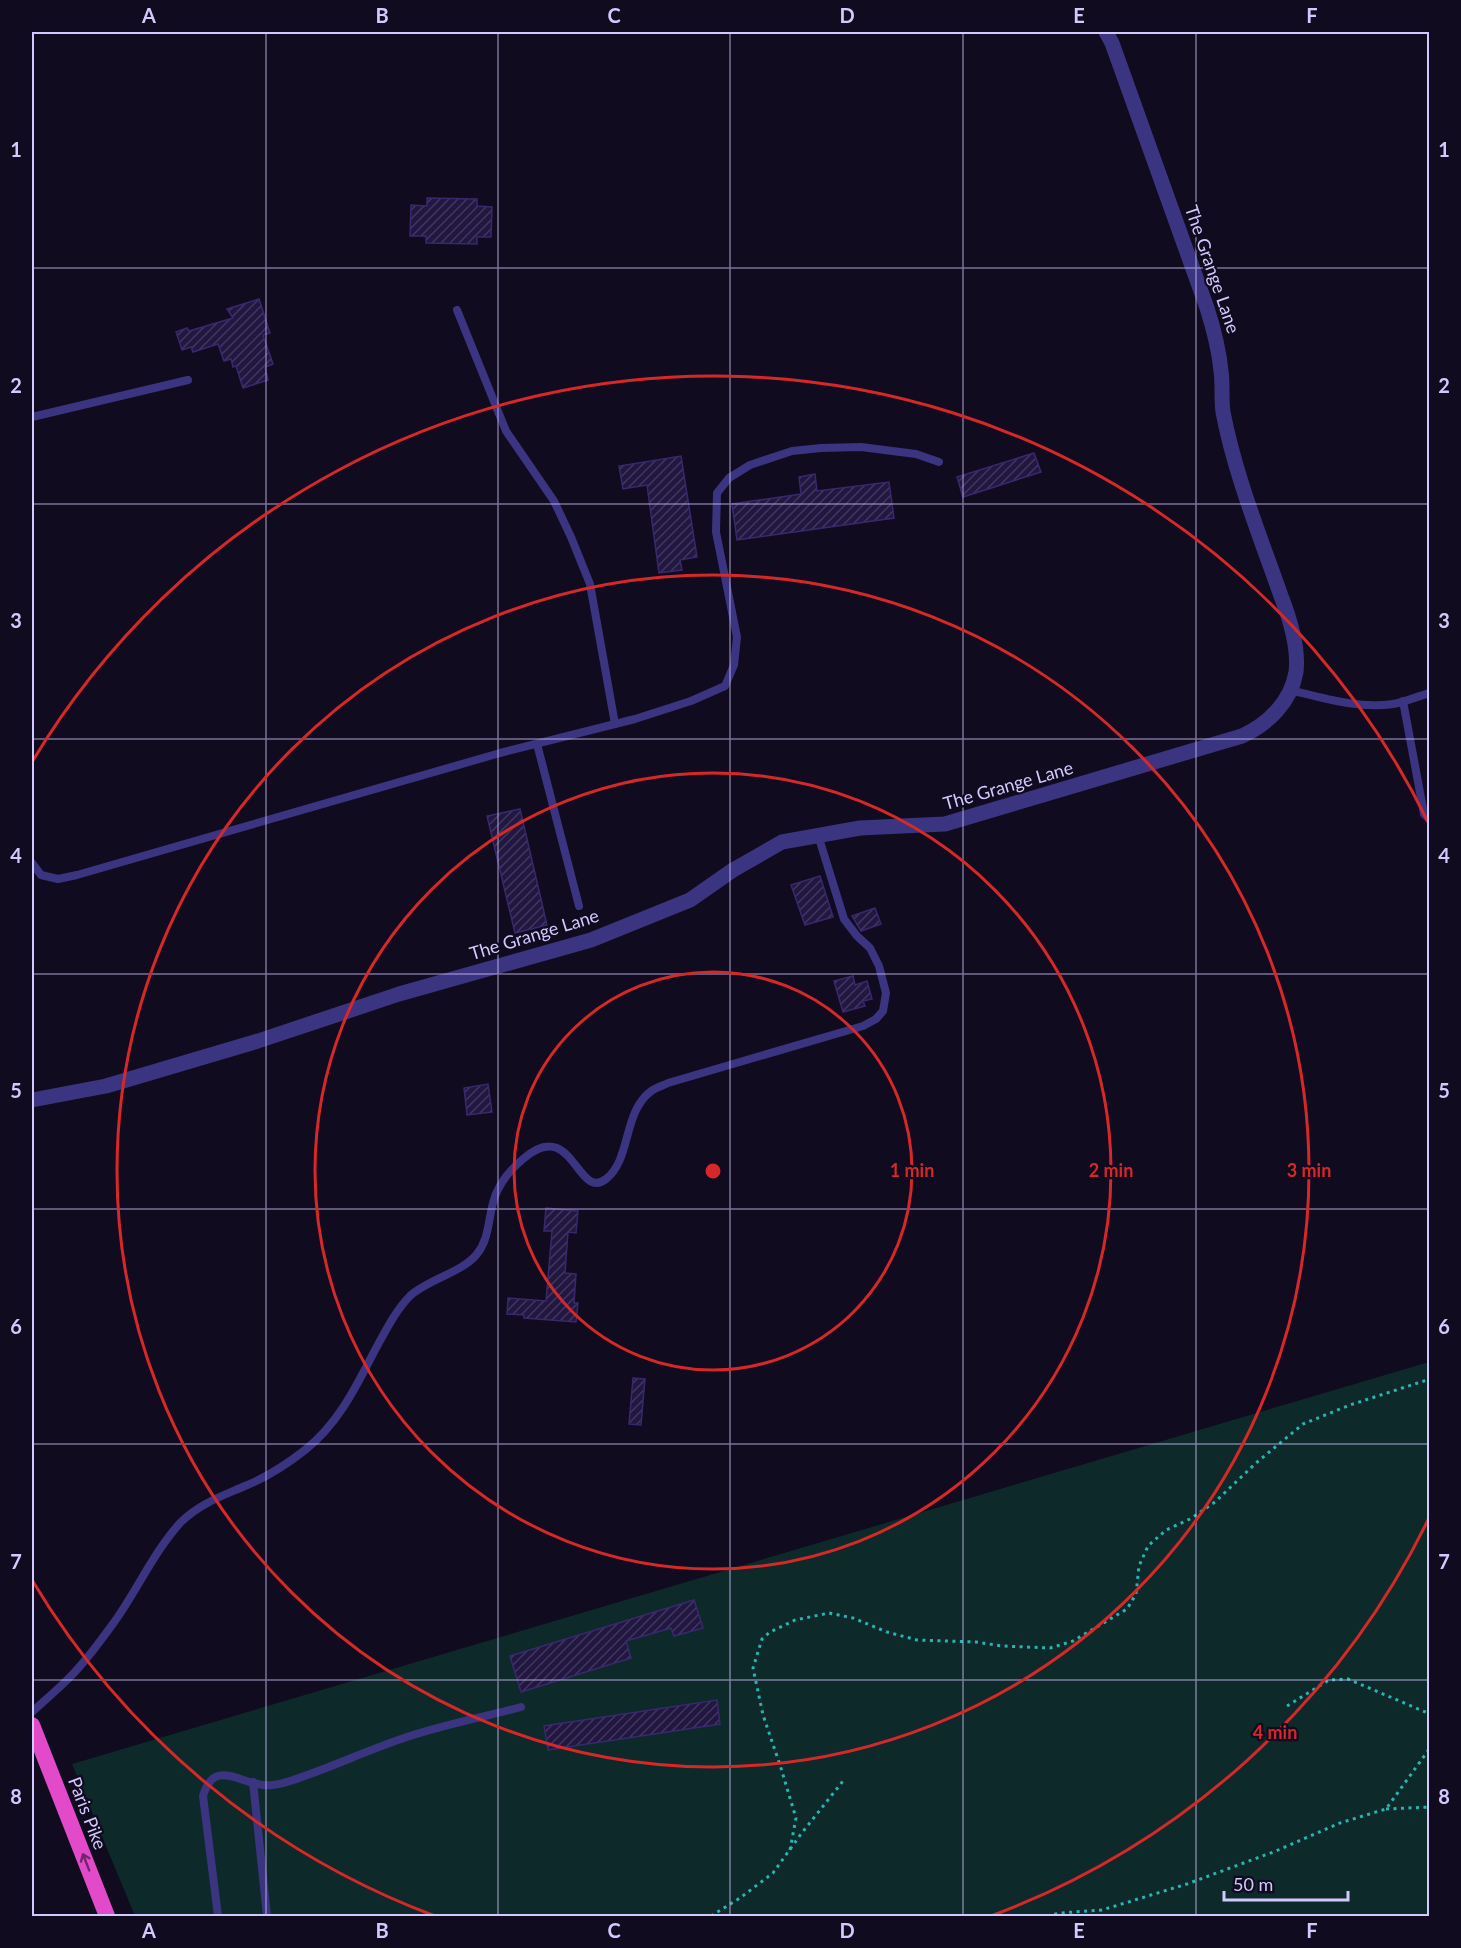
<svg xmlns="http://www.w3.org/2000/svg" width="1461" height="1948" font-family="Lato,sans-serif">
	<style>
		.green { fill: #0e2929 }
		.building { fill: url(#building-hatch); stroke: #39286e; stroke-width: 1.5 }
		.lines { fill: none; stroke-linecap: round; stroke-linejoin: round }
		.path { stroke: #28b4b3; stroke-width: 3; stroke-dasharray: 3 4.5; stroke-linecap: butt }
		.service { stroke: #3b3480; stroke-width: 8 }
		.minor { stroke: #3b3480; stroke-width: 15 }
		.trunk { stroke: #e24aca; stroke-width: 16 }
		.oneway { stroke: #6e276c }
		.grid { fill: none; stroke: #d2c9ff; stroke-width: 1.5; stroke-opacity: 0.55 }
		.ring { fill: none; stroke: #d62828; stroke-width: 3 }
		.labels { text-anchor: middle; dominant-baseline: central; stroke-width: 4.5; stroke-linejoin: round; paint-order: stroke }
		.street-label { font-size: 18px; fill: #d2c9ff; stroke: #100b1f }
		.centre { fill: #d62828; stroke: #100b1f; stroke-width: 3 }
		.ring-label { font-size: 18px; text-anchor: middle; font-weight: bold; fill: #d62828; stroke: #100b1f; stroke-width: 4.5; stroke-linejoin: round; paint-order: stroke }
		.neatline { fill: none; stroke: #d2c9ff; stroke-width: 2 }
		.grid-label { font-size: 20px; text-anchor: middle; font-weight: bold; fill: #d2c9ff }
	</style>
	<defs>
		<pattern id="building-hatch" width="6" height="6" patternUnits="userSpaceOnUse" patternTransform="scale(1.5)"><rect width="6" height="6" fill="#211741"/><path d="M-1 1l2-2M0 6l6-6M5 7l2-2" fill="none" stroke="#40375e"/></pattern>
	</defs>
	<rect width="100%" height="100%" fill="#100b1f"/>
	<polygon class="green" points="1429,1362 1429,1916 135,1916 72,1764"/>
	<g class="building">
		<polygon points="427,198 477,199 477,206 492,207 491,237 477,237 477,244 426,243 426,236 410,236 411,205 427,206"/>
		<polygon points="259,299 270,333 263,335 273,364 265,367 268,380 243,388 236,366 233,367 231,359 224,361 218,344 193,352 191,347 182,350 176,332 187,328 189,331 233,318 227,309"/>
		<polygon points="1034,453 1041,472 963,497 957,477"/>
		<polygon points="681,456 697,557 680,560 682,570 659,573 647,485 623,489 619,466"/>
		<polygon points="815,474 817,491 889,482 894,518 737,540 732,504 801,494 799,477"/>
		<polygon points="520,809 547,925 515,933 487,816"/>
		<polygon points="820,876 833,917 805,925 791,885"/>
		<polygon points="875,908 881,924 861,931 852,916"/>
		<polygon points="853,976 855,985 867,981 872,999 863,1001 865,1006 843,1012 834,981"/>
		<polygon points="488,1084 492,1112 467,1115 464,1088"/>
		<polygon points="546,1208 578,1211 576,1233 568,1232 565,1273 576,1274 574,1303 578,1303 576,1322 524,1318 524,1315 507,1314 508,1298 546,1301 552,1231 544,1231"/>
		<polygon points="633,1378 645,1379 641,1425 629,1424"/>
		<polygon points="694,1600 703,1628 674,1636 671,1628 626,1641 631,1658 521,1692 510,1656"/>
		<polygon points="717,1700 720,1724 548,1750 544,1726"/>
	</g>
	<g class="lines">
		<g class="path">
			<polyline points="1287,1706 1329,1680 1348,1679 1430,1714"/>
			<polyline points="1386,1809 1430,1807"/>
			<polyline points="790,1850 796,1818 780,1765 763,1715 753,1668 762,1639 770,1632 795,1620 829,1613 853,1618 887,1632 917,1640 976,1642 1002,1646 1050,1648 1073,1641 1127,1609 1136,1594 1139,1566 1148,1546 1166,1530 1190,1519 1215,1502 1256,1463 1303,1424 1350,1405 1430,1379"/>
			<polyline points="711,1916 740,1898 773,1873 801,1834 843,1781"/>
			<polyline points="1047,1916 1060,1913 1102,1910 1187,1884 1276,1851 1340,1823 1386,1809 1430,1748"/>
		</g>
		<g class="service">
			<polyline points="457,310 506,431 554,501 571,537 590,584 615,724"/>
			<polyline points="32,417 188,380"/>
			<path d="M1290,690c33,8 69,19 103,14 12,-2 25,-8 37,-11"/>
			<polyline points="1403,701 1424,814 1430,820"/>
			<polyline points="537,744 579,906"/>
			<polyline points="32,863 41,875 58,879 77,875 500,753 635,719 691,701 725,686 734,665 737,637 716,532 717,493 729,478 750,465 792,451 821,448 861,447 916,454 939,462"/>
			<path d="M32,1712c12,-11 25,-22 36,-33 17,-16 34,-40 47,-58 22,-31 40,-71 66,-99 18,-18 41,-26 64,-36 22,-9 41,-21 60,-36 33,-26 51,-63 70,-100 10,-18 20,-39 35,-54 17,-16 53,-24 67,-42 12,-15 11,-33 16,-51 4,-17 17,-33 30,-44 50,-44 54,43 83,20 25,-19 17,-66 44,-87 5,-4 12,-6 18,-9l195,-57 13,-7 7,-8 3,-18 -7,-27 -9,-18 -13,-12 -13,-17 -26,-84"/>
			<polyline points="253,1782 267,1916"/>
			<path d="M218,1916l-15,-120c11,-37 34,-14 60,-11 9,1 18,-1 27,-4 41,-13 79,-32 120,-45 36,-12 74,-19 111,-29"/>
		</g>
		<path class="minor" d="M32,1100l74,-14 152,-45 141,-47 192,-54 99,-40 43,-30 49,-28 78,-14 85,-4 297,-88c26,-12 49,-34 54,-64 3,-25 -6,-53 -15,-76 -21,-60 -46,-121 -58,-184 -2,-13 0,-28 -2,-41 -2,-22 -7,-41 -14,-63l-95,-265 -6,-11"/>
		<polyline class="trunk" points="32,1725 107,1916"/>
	</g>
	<defs><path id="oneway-shaft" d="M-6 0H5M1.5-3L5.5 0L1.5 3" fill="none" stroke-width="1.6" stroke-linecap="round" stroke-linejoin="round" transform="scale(1.5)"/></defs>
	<use class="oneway" href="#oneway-shaft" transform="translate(86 1862) rotate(-111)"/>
	<path class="grid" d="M266,32v1884M498,32v1884M730,32v1884M963,32v1884M1196,32v1884M32,268h1398M32,504h1398M32,739h1398M32,974h1398M32,1209h1398M32,1444h1398M32,1680h1398"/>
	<g class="ring">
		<circle cx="713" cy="1171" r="199"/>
		<circle cx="713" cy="1171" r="398"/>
		<circle cx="713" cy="1171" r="596"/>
		<path d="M1428 1520A795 795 0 0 1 991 1916M435 1916A795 795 0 0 1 32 1580M32 762A795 795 0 0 1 1428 822"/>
	</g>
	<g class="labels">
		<g class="street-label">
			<text transform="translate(1213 269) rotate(71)">The Grange Lane</text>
			<text transform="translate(1008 785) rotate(-16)">The Grange Lane</text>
			<text transform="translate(534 934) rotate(-17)">The Grange Lane</text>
			<text transform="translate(88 1813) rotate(69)">Paris Pike</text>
		</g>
	</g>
	<circle cx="713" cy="1171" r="9" class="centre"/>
	<g class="ring-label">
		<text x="912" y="1177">1 min</text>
		<text x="1111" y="1177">2 min</text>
		<text x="1309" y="1177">3 min</text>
		<text x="1275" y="1739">4 min</text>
	</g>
	<rect width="1461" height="1948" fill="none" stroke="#100b1f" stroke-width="66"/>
	<path d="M1224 1891v9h124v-9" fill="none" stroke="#d2c9ff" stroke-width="3"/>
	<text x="1233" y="1891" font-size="18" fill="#d2c9ff" stroke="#100b1f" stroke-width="4.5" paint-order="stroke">50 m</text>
	<rect x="33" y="33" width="1395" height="1882" class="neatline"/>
	<g class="grid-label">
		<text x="149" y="23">A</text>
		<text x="382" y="23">B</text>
		<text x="614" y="23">C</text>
		<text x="847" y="23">D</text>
		<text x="1079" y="23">E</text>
		<text x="1312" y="23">F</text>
		<text x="16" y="157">1</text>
		<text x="1444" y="157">1</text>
		<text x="16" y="393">2</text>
		<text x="1444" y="393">2</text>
		<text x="16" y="628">3</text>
		<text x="1444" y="628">3</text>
		<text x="16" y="863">4</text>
		<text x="1444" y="863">4</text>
		<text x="16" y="1098">5</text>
		<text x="1444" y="1098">5</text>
		<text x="16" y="1334">6</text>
		<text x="1444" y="1334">6</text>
		<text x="16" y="1569">7</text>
		<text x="1444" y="1569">7</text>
		<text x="16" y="1804">8</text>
		<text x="1444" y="1804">8</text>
		<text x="149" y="1938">A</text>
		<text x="382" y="1938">B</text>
		<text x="614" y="1938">C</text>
		<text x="847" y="1938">D</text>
		<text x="1079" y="1938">E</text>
		<text x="1312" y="1938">F</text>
	</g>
</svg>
